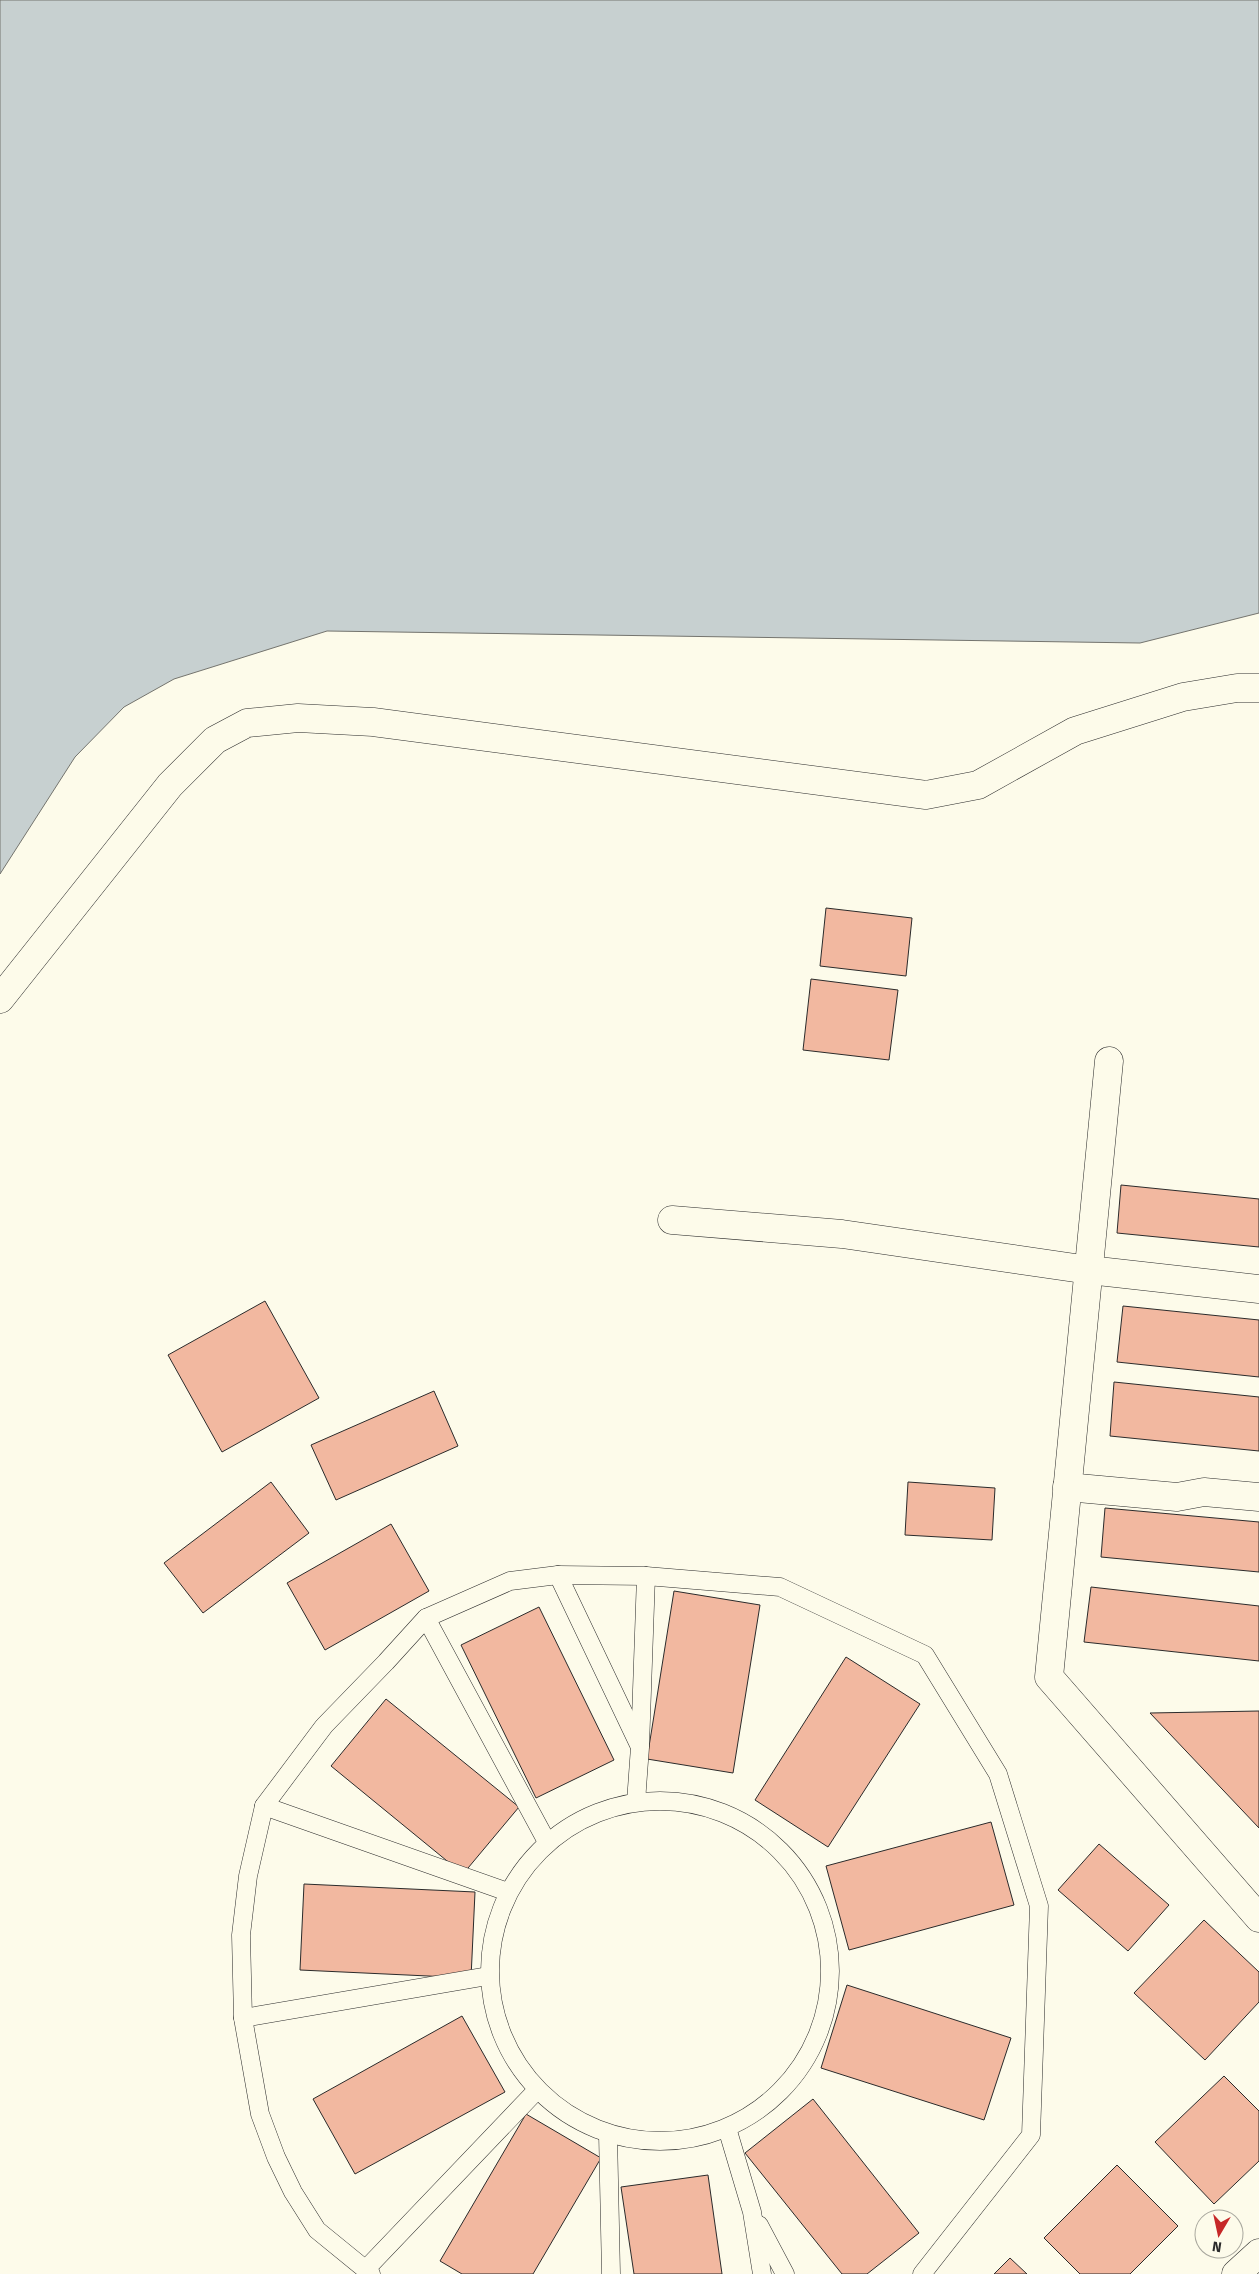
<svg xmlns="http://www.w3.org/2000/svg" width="1259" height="2274" font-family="'Fira Sans',sans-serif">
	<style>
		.water { fill: #c7d0d0; stroke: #74746e }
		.building { fill: #f2b8a0; stroke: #2b2b2b }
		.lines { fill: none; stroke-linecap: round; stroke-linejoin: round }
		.lane-casing { stroke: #2b2b2b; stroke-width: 19 }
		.street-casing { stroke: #2b2b2b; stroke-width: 29 }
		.lane { stroke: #fdfbea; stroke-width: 18 }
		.street { stroke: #fdfbea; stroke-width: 28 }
	</style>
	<rect width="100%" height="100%" fill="#fdfbea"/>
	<polygon class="water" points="0,0 1259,0 1259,613 1140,643 327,631 174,679 124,707 75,757 0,874"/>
	<g class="building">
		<polygon points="826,908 912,918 906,976 820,966"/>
		<polygon points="811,979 898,990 889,1060 803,1050"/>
		<polygon points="1121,1185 1259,1199 1259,1247 1117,1233"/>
		<polygon points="265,1301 319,1398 222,1452 168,1355"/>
		<polygon points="1123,1306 1259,1320 1259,1377 1117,1362"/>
		<polygon points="1114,1382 1259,1397 1259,1451 1110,1436"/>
		<polygon points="434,1391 458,1446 336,1500 311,1445"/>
		<polygon points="271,1482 309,1533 203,1613 164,1563"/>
		<polygon points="908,1482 995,1488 992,1540 905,1535"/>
		<polygon points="1105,1508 1259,1522 1259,1572 1101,1557"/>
		<polygon points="391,1524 429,1591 325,1650 287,1583"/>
		<polygon points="1091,1587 1259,1606 1259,1661 1084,1642"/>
		<polygon points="674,1591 760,1605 733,1773 647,1759"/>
		<polygon points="539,1607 614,1760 536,1798 461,1645"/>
		<polygon points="846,1657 920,1704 828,1847 755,1800"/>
		<polygon points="386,1699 519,1807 463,1874 331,1766"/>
		<polygon points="1259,1711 1259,1828 1150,1713"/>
		<polygon points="991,1822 1014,1905 849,1950 826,1866"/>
		<polygon points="1099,1844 1169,1905 1128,1951 1058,1890"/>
		<polygon points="304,1884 475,1892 471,1978 300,1970"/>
		<polygon points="1204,1920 1259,1972 1259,2002 1205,2060 1134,1993"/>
		<polygon points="847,1985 1011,2038 984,2120 821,2068"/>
		<polygon points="462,2016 505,2092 355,2174 313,2099"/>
		<polygon points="1224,2076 1259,2111 1259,2161 1214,2204 1155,2142"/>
		<polygon points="813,2099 919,2233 867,2274 842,2274 745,2153"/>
		<polygon points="526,2114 601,2158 533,2274 462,2274 440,2261"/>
		<polygon points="1117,2165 1178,2226 1130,2274 1080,2274 1044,2238"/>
		<polygon points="708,2175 722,2274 634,2274 621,2187"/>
		<polygon points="1010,2258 1027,2274 994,2274"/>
	</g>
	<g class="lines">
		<g class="lane-casing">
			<g id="lane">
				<polyline points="558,1575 639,1745"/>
				<polyline points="426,1618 547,1842"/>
				<circle cx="660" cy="1971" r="170"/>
				<polyline points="636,1802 640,1747 646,1576"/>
				<polyline points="264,1806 508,1892"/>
				<polyline points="243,2018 488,1976"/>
				<polyline points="727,2128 752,2212 762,2274"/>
				<polyline points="608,2134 611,2274"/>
				<polyline points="759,2225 785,2274"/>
				<polyline points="366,2269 537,2090"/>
				<polyline points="371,2274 317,2230 293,2192 276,2157 260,2114 243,2018 241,1935 248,1876 264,1806 324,1726 386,1662 426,1618 510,1581 558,1575 646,1576 780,1587 925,1655 998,1774 1039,1906 1031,2135 922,2274"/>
			</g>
		</g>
		<g class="street-casing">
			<g id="street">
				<polyline points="0,999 170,785 215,740 247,723 298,718 373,722 926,795 978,785 1075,731 1183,697 1237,688 1259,688"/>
				<polyline points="1109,1061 1049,1677 1259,1918"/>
				<polyline points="672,1220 842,1234 1089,1270 1259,1289"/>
				<polyline points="1067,1487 1177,1497 1204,1492 1259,1497"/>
				<polyline points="1236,2274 1259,2253"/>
			</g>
		</g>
		<use href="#lane" class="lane"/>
		<use href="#street" class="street"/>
	</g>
	<g transform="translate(1219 2234) rotate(189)"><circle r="24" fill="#fdfbea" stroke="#a9a89e"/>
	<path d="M0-4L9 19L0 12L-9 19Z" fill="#c62828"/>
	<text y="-8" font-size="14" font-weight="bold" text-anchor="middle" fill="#2b2b2b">N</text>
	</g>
</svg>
